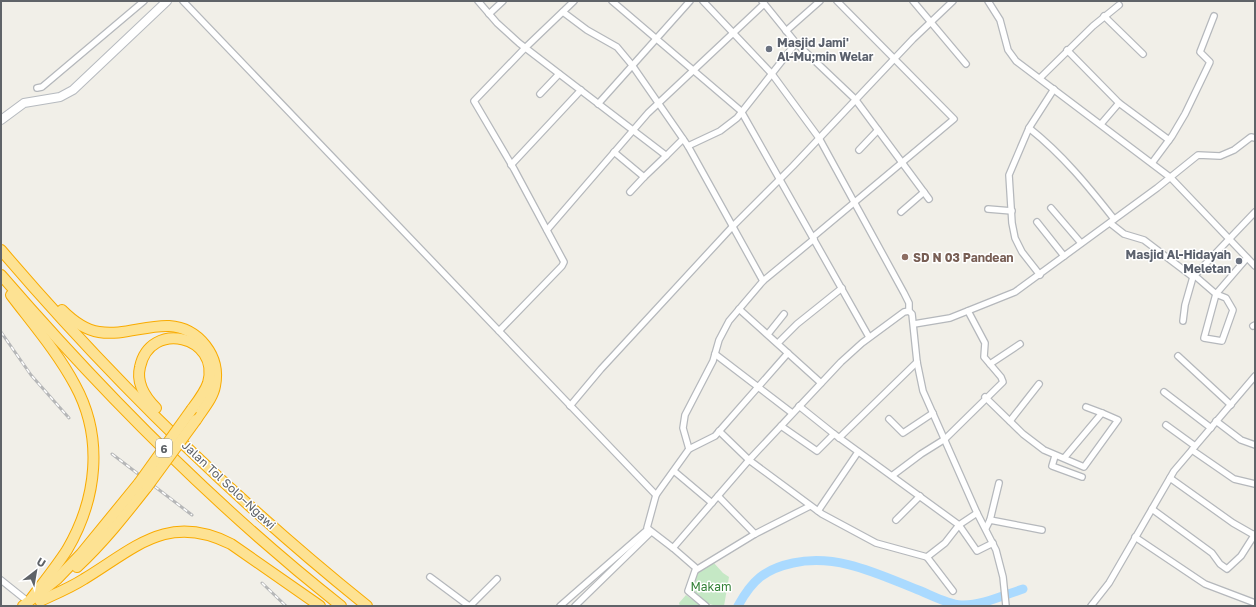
<svg xmlns="http://www.w3.org/2000/svg" width="1256" height="607" font-family="'Golos Text',sans-serif">
	<style>
		.green { fill: #c5e8c5 }
		.lines { fill: none; stroke-linecap: round; stroke-linejoin: round }
		.river { stroke: #aadaff; stroke-width: 9 }
		.street-casing { stroke: #b5b8bc; stroke-width: 8 }
		.secondary-casing { stroke: #b6babf; stroke-width: 10 }
		.highway-casing { stroke: #f9ab00; stroke-width: 12 }
		.street { stroke: #fff; stroke-width: 5.5 }
		.secondary { stroke: #fff; stroke-width: 8 }
		.highway { stroke: #fde293; stroke-width: 10 }
		.rail-casing { stroke: #b6b7b8; stroke-width: 3 }
		.rail { stroke: #fff; stroke-width: 1.5; stroke-dasharray: 4.5; stroke-linecap: butt }
		.highway-bridge-casing { stroke: #f9ab00; stroke-width: 12; stroke-linecap: butt }
		.highway-bridge { stroke: #fde293; stroke-width: 10 }
		.worship-dot { fill: #6b7280; stroke: #fff; stroke-width: 1.5 }
		.education-dot { fill: #8d6e63; stroke: #fff; stroke-width: 1.5 }
		.labels { text-anchor: middle; dominant-baseline: central; stroke-width: 3; stroke-linejoin: round; paint-order: stroke }
		.shield { fill: #fff; stroke: #8f9295; stroke-width: 1 }
		.shield-label { font-size: 11px; font-weight: bold; fill: #5f6368 }
		.worship-label { font-size: 12px; font-weight: bold; fill: #5b616d; stroke: #fff; text-anchor: start }
		.education-label { font-size: 12px; font-weight: bold; fill: #785e54; stroke: #fff; text-anchor: start }
		.street-label { font-size: 12px; fill: #5f6368; stroke: #fff }
		.park-label { font-size: 12px; fill: #348238; stroke: #fff }
	</style>
	<rect width="100%" height="100%" fill="#f1efe8"/>
	<g class="green">
		<path d="M713,562l10,11 6,4 -5,29c-15,0 -23,-4 -33,-17l8,-18z"/>
		<polygon points="686,595 701,606 680,606 679,603"/>
	</g>
	<g class="lines">
		<path class="river" d="M738,606c14,-26 27,-37 55,-43 45,-10 87,12 128,28 12,5 27,13 40,14 20,1 43,-10 62,-16"/>
		<g class="street-casing">
			<g id="street">
				<polyline points="183,1 656,495"/>
				<polyline points="478,1 497,23 519,43 664,154 666,156 683,139"/>
				<polyline points="612,1 741,111 869,337"/>
				<polyline points="703,1 772,74 819,138 904,293 909,303 909,311 912,314 917,362 923,391 977,513 996,550 1003,577 1006,606"/>
				<polyline points="762,1 796,43 855,99 929,199"/>
				<polyline points="913,1 966,64"/>
				<polyline points="988,1 1000,20 1008,50 1016,61 1171,178 1255,266"/>
				<polyline points="563,12 587,30 617,47 632,65 688,146 763,281"/>
				<polyline points="489,14 503,1"/>
				<polyline points="1104,16 1143,54"/>
				<polyline points="786,31 820,1"/>
				<polyline points="1067,50 1119,103 1169,140"/>
				<polyline points="1040,78 1093,26 1119,5"/>
				<polyline points="37,88 42,87 144,1"/>
				<polyline points="540,94 559,74"/>
				<polyline points="598,104 690,1"/>
				<polyline points="1101,124 1119,103"/>
				<path d="M1029,128c34,27 59,58 85,91"/>
				<polyline points="688,146 720,131 737,118 796,43"/>
				<polyline points="859,150 878,130"/>
				<polyline points="614,152 644,177 666,156"/>
				<polyline points="1152,163 1172,136 1185,114 1210,62 1200,52 1214,16"/>
				<polyline points="511,165 581,90"/>
				<polyline points="630,192 644,177"/>
				<polyline points="1051,208 1081,243"/>
				<polyline points="988,209 1012,211"/>
				<polyline points="901,212 924,192"/>
				<polyline points="1037,222 1064,256"/>
				<polyline points="1110,223 1124,234 1144,240 1193,277"/>
				<polyline points="547,230 648,113 764,4"/>
				<polyline points="813,237 954,119 837,1"/>
				<polyline points="1040,275 1022,252 1015,238 1012,223 1009,175 1029,128 1054,89"/>
				<polyline points="1194,275 1216,294 1247,258"/>
				<polygon points="1216,294 1226,298 1233,310 1222,341 1204,338"/>
				<polyline points="739,309 821,383"/>
				<polyline points="1183,321 1185,305 1193,277 1255,212"/>
				<polyline points="914,324 950,318 1015,292 1157,188 1198,155 1220,156 1234,150 1251,137 1255,138"/>
				<polyline points="1253,326 1255,325"/>
				<polyline points="499,331 562,266 564,262 514,169 474,101 525,48 574,1"/>
				<polyline points="768,334 784,314"/>
				<polyline points="778,343 797,324 842,288"/>
				<polyline points="788,353 715,436 689,449 656,495 647,528 673,548 749,460 841,362 862,343 904,312 909,311"/>
				<polyline points="715,354 792,413"/>
				<polyline points="1178,356 1231,405"/>
				<polyline points="990,364 1020,344"/>
				<polyline points="1164,392 1211,428"/>
				<polyline points="985,397 1023,434 1044,450 1084,467 1118,420 1102,413 1065,457"/>
				<polyline points="570,406 601,369 733,226 793,166 913,39 953,1"/>
				<polyline points="799,406 834,434 959,525 977,513"/>
				<polyline points="1086,407 1102,413"/>
				<polyline points="889,419 903,433 933,413"/>
				<polyline points="1010,421 1039,384"/>
				<polyline points="1216,421 1241,440 1255,445"/>
				<polyline points="1166,425 1195,446"/>
				<polyline points="781,426 817,451 834,434"/>
				<polyline points="719,431 749,460 822,514 876,543 927,557 945,543 959,525 977,551 993,543"/>
				<polyline points="839,438 917,362"/>
				<polyline points="689,449 683,428 685,415 713,361 719,340 729,321 763,281 814,239"/>
				<polyline points="1192,450 1234,479 1255,484"/>
				<polyline points="1055,456 1052,466 1082,477"/>
				<polyline points="674,471 712,503"/>
				<polyline points="893,475 921,454 945,439 1003,382 1001,377 984,357 985,343 968,311"/>
				<polyline points="1170,478 1233,523 1254,535"/>
				<polyline points="718,496 755,534"/>
				<polyline points="1152,509 1212,553 1220,564 1227,569 1241,556 1255,534"/>
				<polyline points="818,511 858,452"/>
				<polyline points="896,520 920,496"/>
				<polyline points="990,520 999,483"/>
				<polyline points="986,528 990,520 1042,530"/>
				<polyline points="1135,537 1205,584 1255,603"/>
				<polyline points="673,548 696,568 688,591 706,606"/>
				<polyline points="927,557 953,591"/>
				<polyline points="696,570 755,534 810,506"/>
				<polyline points="430,577 469,606"/>
				<polyline points="1,580 26,600"/>
				<polyline points="470,606 497,579"/>
				<polyline points="560,606 647,530"/>
				<polyline points="575,606 650,533"/>
				<polyline points="1091,606 1109,583 1174,471 1255,376"/>
			</g>
		</g>
		<g class="secondary-casing">
			<polyline id="secondary" points="1,120 24,103 60,97 73,90 167,1"/>
		</g>
		<g class="highway-casing">
			<g id="highway">
				<path d="M1,250c111,130 233,249 366,356"/>
				<path d="M1,275c103,119 216,233 340,331"/>
				<path d="M11,295c22,29 47,58 64,90 29,53 22,114 -8,165 -11,17 -24,33 -36,49"/>
				<path d="M62,310c10,10 23,20 37,22 23,4 47,-7 70,-6 30,2 52,30 46,60 -2,12 -12,23 -19,34"/>
				<path d="M156,408c-11,-11 -20,-25 -16,-41 10,-48 81,-31 68,16 -3,9 -10,18 -16,26"/>
				<path d="M77,567c26,-24 48,-52 70,-80"/>
				<path d="M40,601c15,-7 30,-13 44,-22 51,-31 84,-67 147,-35l89,62"/>
				<polyline points="23,606 57,579 81,554 139,483"/>
			</g>
		</g>
		<use href="#street" class="street"/>
		<use href="#secondary" class="secondary"/>
		<use href="#highway" class="highway"/>
		<g class="rail-casing">
			<g id="rail">
				<polyline points="1,332 31,375 69,418"/>
				<polyline points="112,454 192,515"/>
				<polyline points="262,583 286,606"/>
			</g>
		</g>
		<use href="#rail" class="rail"/>
		<g class="highway-bridge-casing">
			<g id="highway-bridge">
				<polyline points="139,483 192,409"/>
				<polyline points="147,487 196,420"/>
			</g>
		</g>
		<use href="#highway-bridge" class="highway-bridge"/>
	</g>
	<g class="worship-dot">
		<circle cx="769" cy="49" r="4"/>
		<circle cx="1239" cy="261" r="4"/>
	</g>
	<circle class="education-dot" cx="905" cy="257" r="4"/>
	<g class="labels">
		<rect class="shield" x="156" y="439" width="16" height="18" rx="3"/>
		<g class="shield-label">
			<text x="164" y="448">6</text>
		</g>
		<g class="worship-label">
			<text x="777" y="42">Masjid Jami'<tspan x="777" dy="14">Al-Mu;min Welar</tspan></text>
			<text x="1231" y="254" text-anchor="end">Masjid Al-Hidayah<tspan x="1231" dy="14">Meletan</tspan></text>
		</g>
		<g class="education-label">
			<text x="913" y="257">SD N 03 Pandean</text>
		</g>
		<g class="street-label">
			<text transform="translate(229 485) rotate(43)">Jalan Tol Solo–Ngawi</text>
		</g>
		<g class="park-label">
			<text x="711" y="586">Makam</text>
		</g>
	</g>
	<rect width="1256" height="607" fill="none" stroke="#5f6368" stroke-width="4"/>
	<g transform="translate(36 571) rotate(31)" stroke="#ffffff" stroke-width="3" paint-order="stroke">
	<path d="M0-3L7 15L0 10L-7 15Z" fill="#5f6368"/>
	<text y="-6" font-size="11" font-weight="bold" text-anchor="middle" fill="#5f6368">U</text>
	</g>
</svg>
